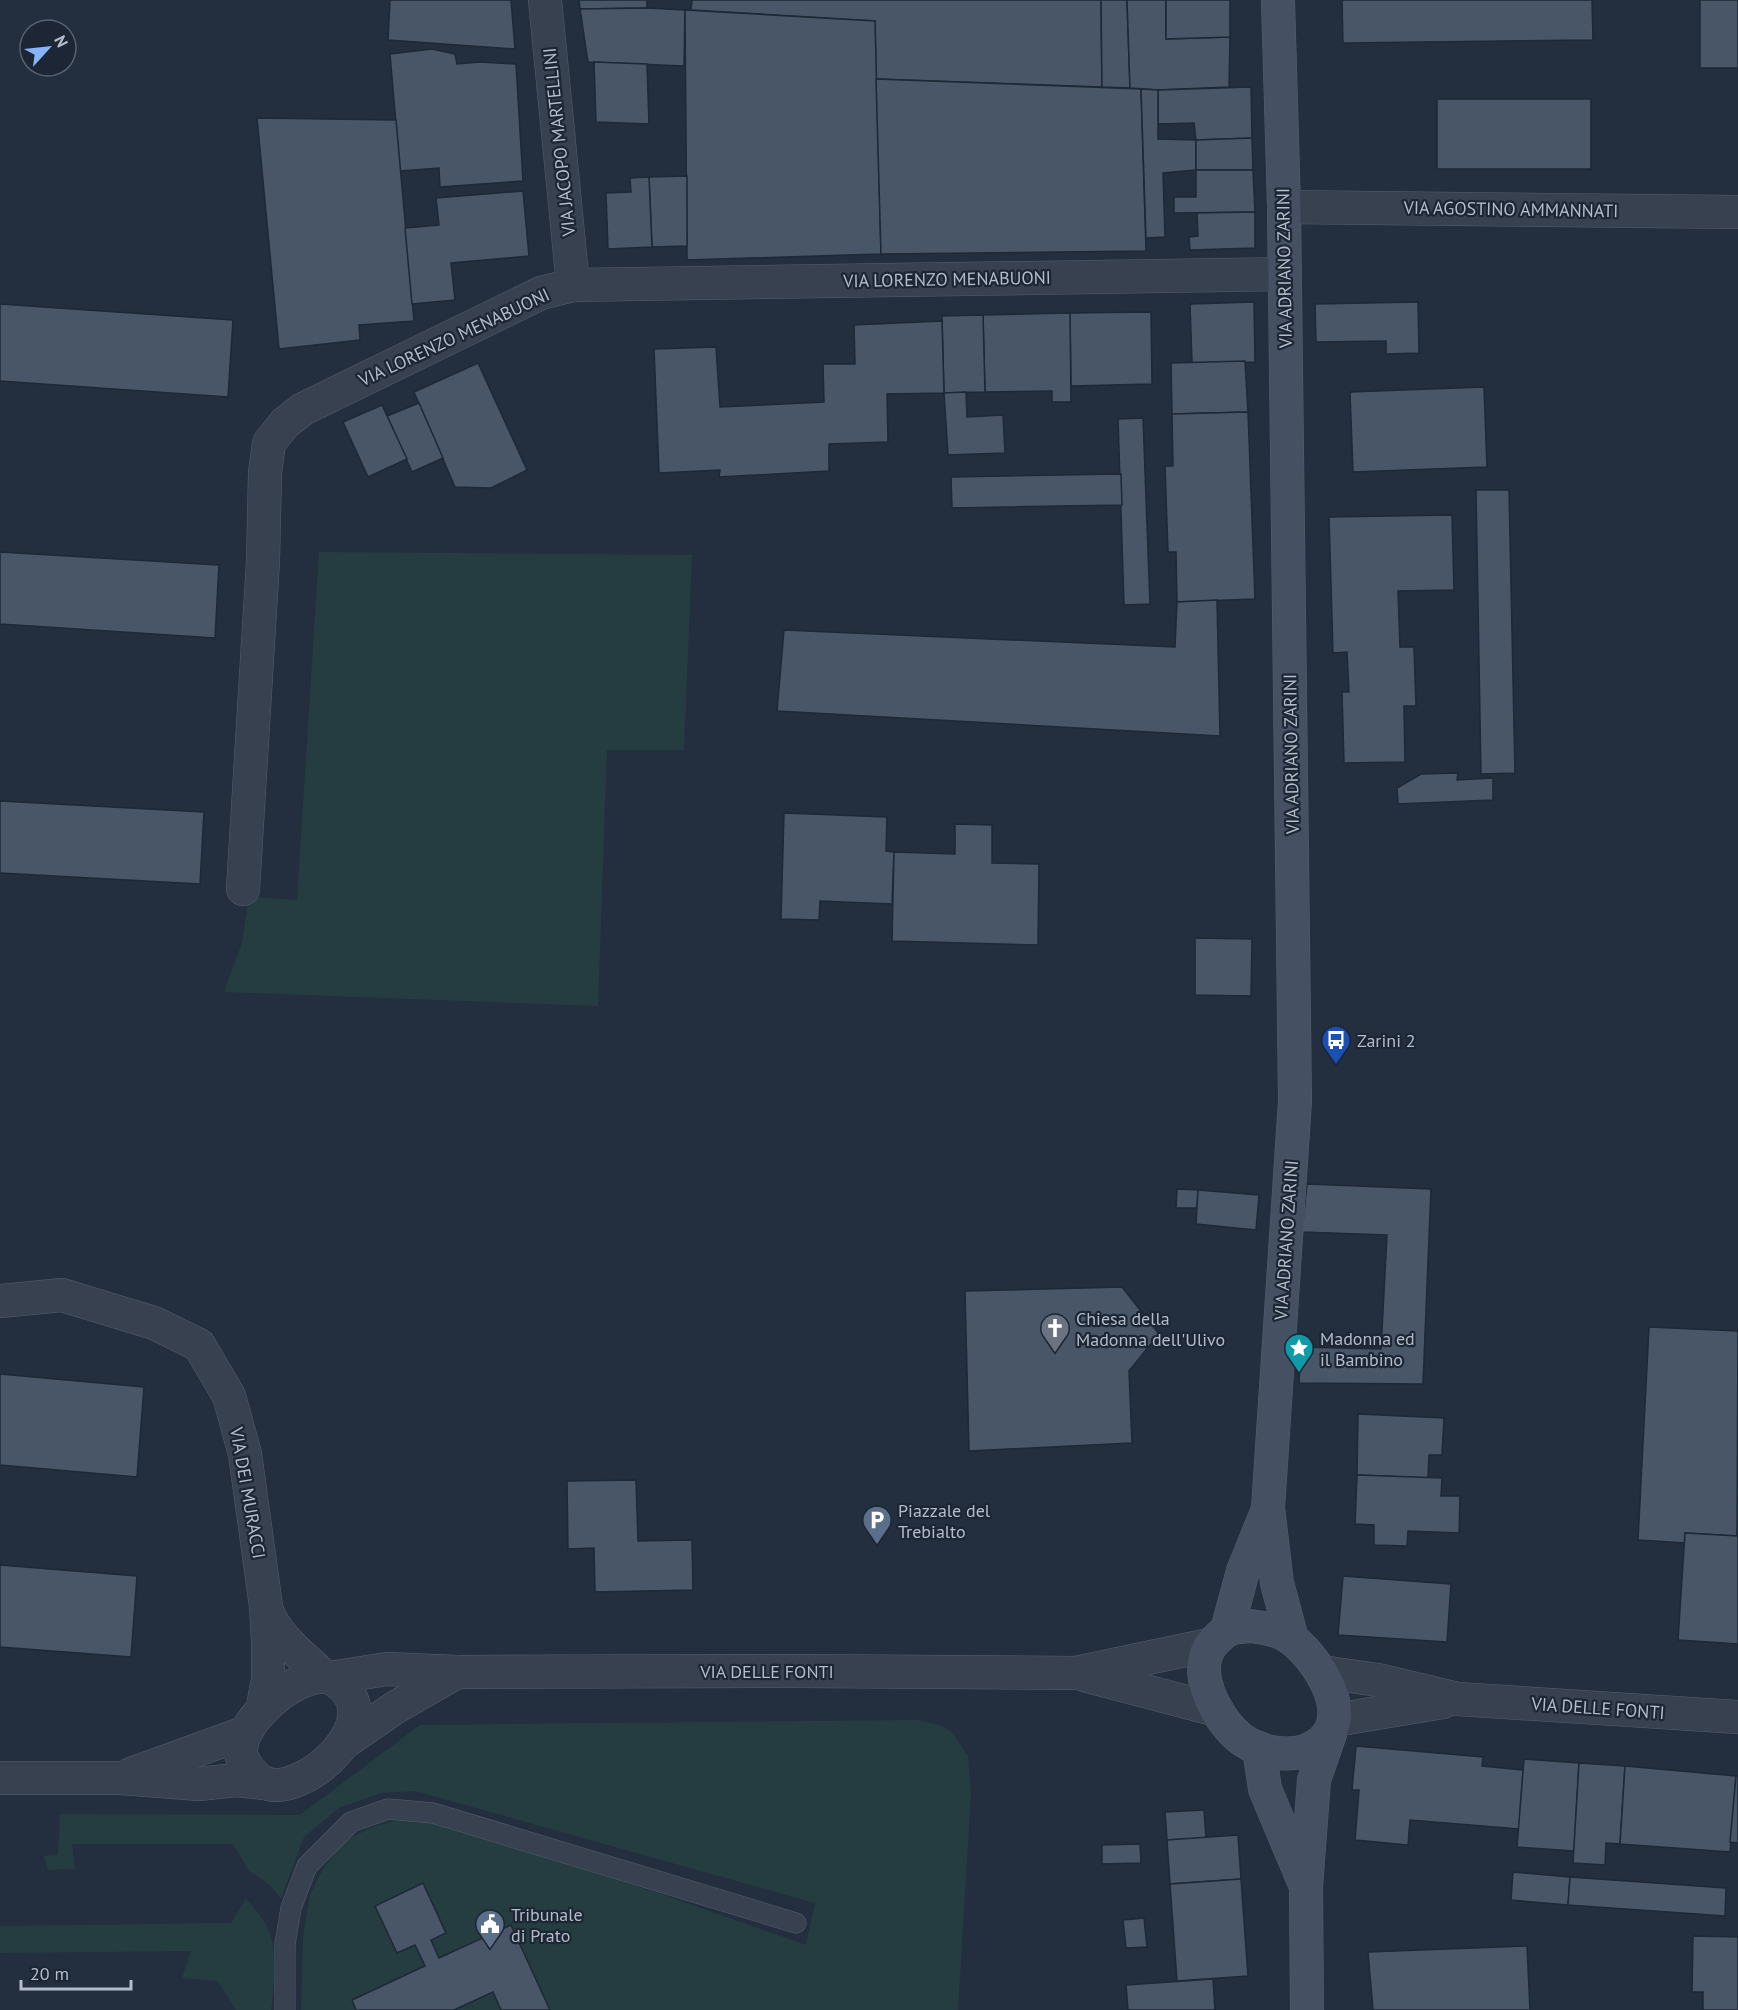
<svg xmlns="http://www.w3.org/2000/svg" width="1738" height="2010" font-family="'PT Sans',sans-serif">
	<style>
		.green { fill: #253d40 }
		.building { fill: #495668; stroke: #1e2836; stroke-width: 1.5 }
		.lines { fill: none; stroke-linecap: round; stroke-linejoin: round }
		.lane-casing { stroke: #555f6d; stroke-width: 21 }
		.street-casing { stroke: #555f6d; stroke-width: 34 }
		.secondary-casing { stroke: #555f6d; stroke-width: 34 }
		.lane { stroke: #37414f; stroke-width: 20 }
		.street { stroke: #37414f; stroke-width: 33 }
		.secondary { stroke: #455062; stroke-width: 33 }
		.labels { text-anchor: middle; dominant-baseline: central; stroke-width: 4.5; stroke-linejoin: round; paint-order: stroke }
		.street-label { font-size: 18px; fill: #b3bcca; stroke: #1c2634 }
		.poi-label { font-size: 18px; fill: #b3bcca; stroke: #1c2634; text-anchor: start }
	</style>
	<rect width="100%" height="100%" fill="#232f3f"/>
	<g class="green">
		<polygon points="319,552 692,555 684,750 607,750 598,1006 224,992 242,943 249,897 297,900"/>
		<polygon points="917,1720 939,1725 951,1731 968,1756 971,1793 958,2010 550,2010 511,1925 439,1958 431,1940 446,1933 423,1883 375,1906 397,1953 415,1945 425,1966 352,2000 356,2010 301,2010 303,1937 310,1895 323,1869 343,1842 370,1828 401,1819 430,1821 664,1895 806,1945 815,1903 415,1791 381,1793 339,1808 304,1837 281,1899 270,1885 249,1871 233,1844 72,1844 75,1869 48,1870 44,1856 58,1855 60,1814 300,1815 420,1725"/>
		<path d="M246,1899c9,10 20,22 24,35 7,19 4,56 1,76h-35l-18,-29 -36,-3 9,-27 -191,2v-27l231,-3z"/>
		<polygon points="493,1992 501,2010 454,2010"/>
	</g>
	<g class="building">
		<polygon points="390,0 511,0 515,49 388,40"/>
		<polygon points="579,0 647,0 647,8 580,9"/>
		<polygon points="692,0 1101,0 1102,87 876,79 875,21 691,10"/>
		<polygon points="1101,0 1127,0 1130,88 1102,87"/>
		<polygon points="1127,0 1166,0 1166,39 1230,37 1229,87 1158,90 1130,88"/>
		<polygon points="1166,0 1230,0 1230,37 1166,39"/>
		<polygon points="1342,0 1592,0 1593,40 1343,43"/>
		<rect x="1700" y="0" width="38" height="68"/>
		<polygon points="647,8 685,10 684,66 588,62 580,9"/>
		<polygon points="685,10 875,21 881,254 687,260"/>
		<polygon points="432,49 455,54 457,64 480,62 516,64 523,181 440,187 439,168 400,171 390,54"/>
		<polygon points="594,62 647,64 649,124 596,122"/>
		<polygon points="876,79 1141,89 1146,251 881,254"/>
		<polygon points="1251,87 1252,138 1196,140 1194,123 1158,124 1158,90"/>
		<polygon points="1141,89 1158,90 1158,139 1196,140 1196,170 1163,173 1165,237 1146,238"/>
		<rect x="1437" y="99" width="154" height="70"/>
		<polygon points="257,118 396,120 414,321 359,325 360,340 279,349"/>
		<polygon points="1252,138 1253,170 1196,170 1196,140"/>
		<polygon points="1196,170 1253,170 1255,212 1174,213 1174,197 1196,197"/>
		<polygon points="687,176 687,246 652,247 649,177"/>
		<polygon points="649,177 652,247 608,249 606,193 631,192 630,178"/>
		<polygon points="523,191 529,256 451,263 455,300 412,304 405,228 439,225 436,198"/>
		<polygon points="1255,212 1255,248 1190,250 1189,237 1198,236 1197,213"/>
		<polygon points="1254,302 1255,362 1192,363 1190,304"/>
		<polygon points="1418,302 1419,353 1386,354 1386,341 1316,342 1315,304"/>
		<polygon points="0,304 233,320 228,397 0,381"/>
		<polygon points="1151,312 1152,384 1071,386 1070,313"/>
		<polygon points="1070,313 1071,402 1052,402 1052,391 985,392 983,315"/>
		<polygon points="983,315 985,392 944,393 942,316"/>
		<polygon points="942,321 944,393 887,394 888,442 829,444 829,471 719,477 720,470 659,473 654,349 716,347 720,407 824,402 823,364 855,364 854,325"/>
		<polygon points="1245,361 1248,412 1172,414 1171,363"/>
		<polygon points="478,363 527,470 491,488 455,487 414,392"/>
		<polygon points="1484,387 1487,467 1353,472 1350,392"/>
		<polygon points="966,392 967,417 1003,415 1005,453 948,455 944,393"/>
		<polygon points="419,403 443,458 412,472 387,416"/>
		<polygon points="382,405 407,459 368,477 343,422"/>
		<polygon points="1248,412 1255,599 1177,602 1176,552 1168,552 1165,466 1173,466 1172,414"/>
		<polygon points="1143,418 1150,604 1124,605 1118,419"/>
		<polygon points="1121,474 1122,505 952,508 951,477"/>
		<polygon points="1476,490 1509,490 1515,773 1481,774"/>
		<polygon points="1452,515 1454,590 1398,591 1400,647 1414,647 1416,706 1404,706 1405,762 1344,763 1342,692 1349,692 1347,652 1333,653 1329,517"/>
		<polygon points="0,552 219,565 215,638 0,624"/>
		<polygon points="1217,600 1220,736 777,711 784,630 1175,647 1177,602"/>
		<polygon points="1458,773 1457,780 1493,778 1493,800 1398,804 1397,788 1421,774"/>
		<polygon points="0,801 204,812 200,884 0,873"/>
		<polygon points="784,813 887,817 886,851 894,852 892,904 820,901 819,920 781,919"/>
		<polygon points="955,824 992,825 992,863 1039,864 1038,945 892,941 894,852 955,854"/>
		<polygon points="1195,938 1252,939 1251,996 1195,995"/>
		<polygon points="1307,1184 1431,1189 1423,1384 1299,1383 1301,1347 1381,1349 1387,1235 1302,1232"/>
		<polygon points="1177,1189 1198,1190 1197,1208 1176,1208"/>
		<polygon points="1198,1190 1259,1195 1256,1230 1196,1224"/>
		<polygon points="1122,1287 1159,1334 1129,1371 1132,1443 969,1451 965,1291"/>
		<polygon points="1649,1327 1738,1331 1737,1536 1685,1533 1685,1543 1638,1540"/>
		<polygon points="0,1374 144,1387 137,1477 0,1465"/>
		<polygon points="1358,1414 1444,1418 1442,1455 1429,1455 1428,1478 1357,1475"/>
		<polygon points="1357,1475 1442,1478 1441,1496 1460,1496 1459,1533 1408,1531 1407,1546 1374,1545 1374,1525 1355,1524"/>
		<polygon points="636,1480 638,1541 692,1540 693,1590 595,1592 594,1548 568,1549 567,1481"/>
		<polygon points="1738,1525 1738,1644 1678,1640 1685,1533 1737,1536"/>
		<polygon points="0,1565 137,1576 131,1657 0,1647"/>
		<polygon points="1343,1576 1451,1584 1447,1642 1338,1635"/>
		<polygon points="1356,1746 1483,1757 1482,1766 1523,1770 1519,1829 1410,1820 1408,1845 1355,1840 1359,1790 1352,1790"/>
		<polygon points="1524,1759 1579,1763 1574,1851 1517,1847"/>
		<polygon points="1579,1763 1625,1766 1620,1844 1606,1843 1605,1865 1573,1863"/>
		<polygon points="1625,1766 1736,1776 1730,1852 1620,1844"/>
		<polygon points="1736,1776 1738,1776 1738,1843 1730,1842"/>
		<polygon points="1204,1810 1206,1838 1167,1840 1165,1812"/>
		<polygon points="1238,1835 1241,1879 1170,1884 1167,1840"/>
		<polygon points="1140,1844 1141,1863 1102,1864 1102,1845"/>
		<polygon points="1513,1872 1570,1877 1568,1905 1511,1900"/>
		<polygon points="1570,1877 1726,1888 1725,1916 1568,1905"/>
		<polygon points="1241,1879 1248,1976 1177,1981 1170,1884"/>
		<polygon points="423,1883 446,1933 431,1940 439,1958 511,1925 550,2010 501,2010 493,1992 454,2010 356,2010 352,2000 425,1966 415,1945 397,1953 375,1906"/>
		<polygon points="1144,1918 1147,1947 1126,1948 1123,1920"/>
		<polygon points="1693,1936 1738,1937 1738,2010 1703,2010 1703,1992 1692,1992"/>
		<polygon points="1527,1946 1530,2010 1373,2010 1368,1952"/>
		<polygon points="1213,1979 1215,2010 1128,2010 1126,1985"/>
	</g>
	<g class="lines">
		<g class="lane-casing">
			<polyline id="lane" points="285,2010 285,1944 291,1908 307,1866 351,1822 388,1809 433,1813 796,1923"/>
		</g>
		<g class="street-casing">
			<g id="street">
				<polyline points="545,0 573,285"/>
				<polyline points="1284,207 1738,212"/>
				<polyline points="243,889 263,561 265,473 269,443 285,423 303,409 541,293 573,285 1285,274"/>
				<polyline points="0,1301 62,1295 154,1323 199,1345 229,1396 245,1454 266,1606 268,1640 268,1680 262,1711"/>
				<path d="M267,1611c11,28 35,44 55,64"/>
				<polyline points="1322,1672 1378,1680 1458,1699 1738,1717"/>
				<polyline points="1084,1675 1217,1710"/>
				<path d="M330,1678c70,36 -29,124 -67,104 -5,-2 -10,-8 -14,-12 -4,-6 -9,-14 -8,-21 1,-31 59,-80 89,-71l57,-9 70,3 341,-1 278,2 133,-28"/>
				<polyline points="1335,1720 1443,1702"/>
				<polyline points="345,1742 396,1707 457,1672"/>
				<polyline points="131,1774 244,1733"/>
				<polyline points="0,1778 121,1778 199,1784 236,1780 264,1783"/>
			</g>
		</g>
		<g class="secondary-casing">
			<g id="secondary">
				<polyline points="1278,0 1284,207 1295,1101 1268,1508 1277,1583 1292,1639"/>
				<path d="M1250,1626c16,2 31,4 43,14 26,21 61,75 28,102 -7,5 -11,8 -20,10 -18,4 -40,0 -57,-11 -27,-18 -58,-76 -27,-102 3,-3 7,-7 11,-9 6,-3 15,-3 22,-4z"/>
				<polyline points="1227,1630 1243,1571 1268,1509"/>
				<polyline points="1259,1748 1265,1789 1304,1882"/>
				<polyline points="1307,2010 1306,1887 1314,1780 1330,1734"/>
			</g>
		</g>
		<use href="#lane" class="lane"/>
		<use href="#street" class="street"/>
		<use href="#secondary" class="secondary"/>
	</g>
	<defs>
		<g id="bus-pin" transform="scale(1.5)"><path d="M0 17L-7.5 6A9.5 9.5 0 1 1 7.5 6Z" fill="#1a4fb4" stroke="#1c2634"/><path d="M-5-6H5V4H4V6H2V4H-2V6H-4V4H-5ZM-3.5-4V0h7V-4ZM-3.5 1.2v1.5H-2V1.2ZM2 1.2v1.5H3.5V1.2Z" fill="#fff"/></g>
		<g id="church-pin" transform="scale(1.5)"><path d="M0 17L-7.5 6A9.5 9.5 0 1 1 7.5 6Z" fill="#6b7280" stroke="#1c2634"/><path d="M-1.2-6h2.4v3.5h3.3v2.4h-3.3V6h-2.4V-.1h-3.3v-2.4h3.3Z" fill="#fff"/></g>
		<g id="sight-pin" transform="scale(1.5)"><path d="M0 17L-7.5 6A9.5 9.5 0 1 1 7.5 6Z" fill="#0f9aa8" stroke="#1c2634"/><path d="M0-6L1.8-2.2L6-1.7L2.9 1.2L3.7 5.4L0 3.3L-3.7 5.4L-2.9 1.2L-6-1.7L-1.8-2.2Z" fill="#fff"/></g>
		<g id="parking-pin" transform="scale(1.5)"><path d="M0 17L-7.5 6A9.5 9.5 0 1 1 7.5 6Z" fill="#5c6f8a" stroke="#1c2634"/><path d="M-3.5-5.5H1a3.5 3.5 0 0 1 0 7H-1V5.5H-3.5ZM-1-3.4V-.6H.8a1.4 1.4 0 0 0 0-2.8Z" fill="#fff"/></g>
		<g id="civic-pin" transform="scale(1.5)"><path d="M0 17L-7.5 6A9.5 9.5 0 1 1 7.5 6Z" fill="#5c6f8a" stroke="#1c2634"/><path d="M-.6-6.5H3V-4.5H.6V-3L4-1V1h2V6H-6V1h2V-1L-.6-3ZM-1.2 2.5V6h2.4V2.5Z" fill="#fff"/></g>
	</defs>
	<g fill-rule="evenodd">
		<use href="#bus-pin" x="1336" y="1040"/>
		<use href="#church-pin" x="1055" y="1328"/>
		<use href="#sight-pin" x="1299" y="1348"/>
		<use href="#parking-pin" x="877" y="1520"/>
		<use href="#civic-pin" x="490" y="1924"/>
	</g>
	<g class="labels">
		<g class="street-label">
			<text transform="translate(559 142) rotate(-96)">VIA JACOPO MARTELLINI</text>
			<text transform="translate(1511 209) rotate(1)">VIA AGOSTINO AMMANNATI</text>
			<text transform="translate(1284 268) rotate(-91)">VIA ADRIANO ZARINI</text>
			<text transform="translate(947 279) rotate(-1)">VIA LORENZO MENABUONI</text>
			<text transform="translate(454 337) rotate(-25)">VIA LORENZO MENABUONI</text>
			<text transform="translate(1291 754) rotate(-91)">VIA ADRIANO ZARINI</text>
			<text transform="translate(1286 1240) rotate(-86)">VIA ADRIANO ZARINI</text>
			<text transform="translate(248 1493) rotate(80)">VIA DEI MURACCI</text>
			<text x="767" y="1671">VIA DELLE FONTI</text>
			<text transform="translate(1598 1708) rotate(4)">VIA DELLE FONTI</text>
		</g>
		<g class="poi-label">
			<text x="1357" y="1040">Zarini 2</text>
			<text x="1076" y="1318">Chiesa della<tspan x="1076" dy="21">Madonna dell'Ulivo</tspan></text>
			<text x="1320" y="1338">Madonna ed<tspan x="1320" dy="21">il Bambino</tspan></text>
			<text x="898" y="1510">Piazzale del<tspan x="898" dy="21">Trebialto</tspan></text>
			<text x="511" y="1914">Tribunale<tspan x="511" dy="21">di Prato</tspan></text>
		</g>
	</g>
	<g transform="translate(48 48) rotate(63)"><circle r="28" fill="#1c2634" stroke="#586270" stroke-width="1.5"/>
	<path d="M0-4.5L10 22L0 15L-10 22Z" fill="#87b4fb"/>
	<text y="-9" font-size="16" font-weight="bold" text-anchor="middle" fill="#b3bcca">N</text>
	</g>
	<path d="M21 1980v9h110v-9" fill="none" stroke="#b3bcca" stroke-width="3"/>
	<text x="30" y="1980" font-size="18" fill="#b3bcca" stroke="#1c2634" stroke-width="4.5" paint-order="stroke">20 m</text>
</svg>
